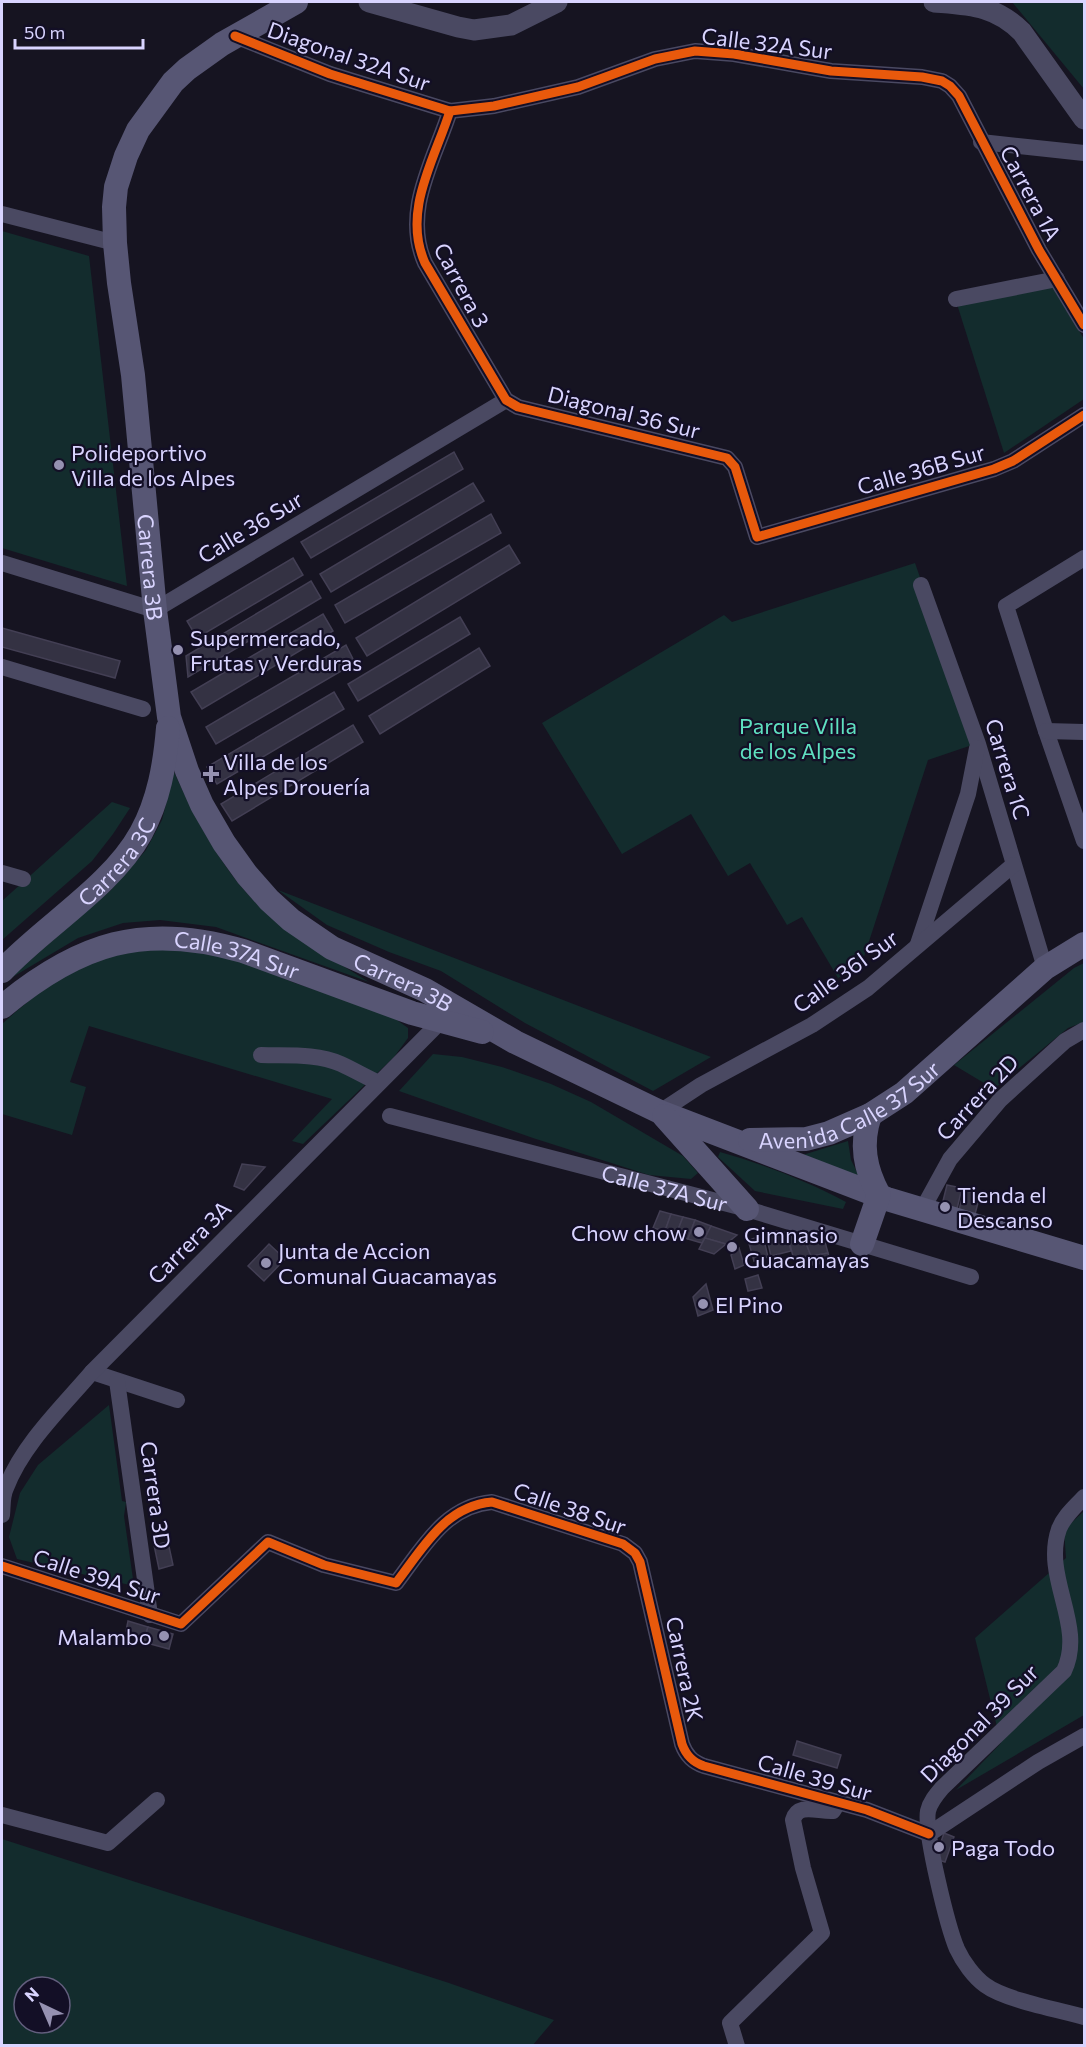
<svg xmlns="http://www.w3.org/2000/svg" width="1086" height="2047" font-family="Commissioner,sans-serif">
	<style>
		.green { fill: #132c2d; fill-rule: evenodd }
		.building { fill: #343243; stroke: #433f54; stroke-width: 1.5 }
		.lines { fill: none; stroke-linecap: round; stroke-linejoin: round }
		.minor { stroke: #4a4962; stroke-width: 16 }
		.tertiary { stroke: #4a4962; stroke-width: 21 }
		.secondary { stroke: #575674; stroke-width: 24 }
		.cycleway-casing { stroke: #130f26; stroke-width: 13 }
		.cycleway { stroke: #e8590c; stroke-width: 9 }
		.poi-dot { fill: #9591b1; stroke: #130f26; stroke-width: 2 }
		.labels { text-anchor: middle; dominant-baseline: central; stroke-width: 4.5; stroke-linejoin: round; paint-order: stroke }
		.street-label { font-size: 22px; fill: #d9d4ff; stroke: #130f26 }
		.poi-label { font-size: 22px; fill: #d9d4ff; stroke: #130f26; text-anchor: start }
		.park-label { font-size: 22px; fill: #5fe0c0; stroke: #130f26 }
	</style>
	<rect width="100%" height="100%" fill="#161421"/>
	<g class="green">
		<polygon points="1012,2 1084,2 1084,89"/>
		<polygon points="2,231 89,256 127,586 2,548"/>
		<polygon points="1052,286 1084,339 1084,399 1004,453 956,301"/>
		<polygon points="915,563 978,743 928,760 861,966 838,978 802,917 787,925 750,863 728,876 691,814 622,854 542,723 724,615 732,622"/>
		<path d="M174,772c26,56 56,114 106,152 28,21 59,39 89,58l-153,-55 -56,-7 -37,3 -45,15 -72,43 105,-91 35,-40 16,-30z"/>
		<polygon points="112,802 130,808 113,834 92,861 2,940 2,901"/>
		<polygon points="278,890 711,1057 653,1091 525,1023 441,971 389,952 327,925"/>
		<path d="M146,949l38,1 54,10 57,23 95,32 18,13v10l-14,19 -91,87 -11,-3 40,-42 -243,-73 -19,56 16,5 -14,48 -70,-21v-90c32,-28 65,-57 106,-69 12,-4 26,-4 38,-6z"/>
		<polygon points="1084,963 1084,1022 1068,1028 994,1089 954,1065 1074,968"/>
		<polygon points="433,1054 462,1057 502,1067 551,1084 591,1102 683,1156 698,1173 691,1179 649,1175 533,1138 399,1091"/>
		<polygon points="848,1141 851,1160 863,1184 796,1157"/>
		<path d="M720,1152c43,12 87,29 126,50l-3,7 -88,-18 -37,-34z"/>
		<polygon points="109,1405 122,1501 126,1502 124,1516 134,1586 17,1559 9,1537 20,1493 38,1465"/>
		<polygon points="1084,1511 1084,1715 956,1790 1001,1743 975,1638 1066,1558 1064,1530"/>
		<path d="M2,1839l447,144 105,37 -22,26 -530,-1zM24,1987h36v36h-36z"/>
	</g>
	<g class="building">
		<polygon points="454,452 463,469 311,558 301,542"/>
		<polygon points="473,483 484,501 331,592 320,574"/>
		<polygon points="491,514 501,533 345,623 335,605"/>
		<polygon points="509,545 520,563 367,656 356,638"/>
		<polygon points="293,558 303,575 197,638 187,621"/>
		<polygon points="311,581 321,598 188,677 186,656"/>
		<polygon points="323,614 333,631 202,709 191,692"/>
		<polygon points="460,617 470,634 358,701 348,684"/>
		<polygon points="2,628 120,661 115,678 2,647"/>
		<polygon points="346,645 355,663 216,744 206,727"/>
		<polygon points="479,648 490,666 380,734 369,716"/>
		<polygon points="334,692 344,709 217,784 207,767"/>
		<polygon points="353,725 363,742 232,821 221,804"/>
		<polygon points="242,1164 265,1167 244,1190 234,1186"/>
		<polygon points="947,1185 962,1188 956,1213 941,1209"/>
		<polygon points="964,1190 980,1195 974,1218 958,1214"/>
		<polygon points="660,1211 671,1214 665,1231 653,1228"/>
		<polygon points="671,1214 683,1217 676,1235 665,1231"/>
		<polygon points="683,1217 695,1220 688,1239 676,1235"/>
		<polygon points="695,1220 711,1226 702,1243 688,1239"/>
		<polygon points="711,1226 737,1235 726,1244 705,1238"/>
		<polygon points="777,1231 787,1233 791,1251 771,1256 766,1235"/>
		<polygon points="787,1233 804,1238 811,1256 794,1260"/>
		<polygon points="763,1236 768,1257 754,1261 748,1240"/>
		<polygon points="705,1238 726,1244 714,1254 699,1249"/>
		<polygon points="804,1238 825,1242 828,1253 811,1256"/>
		<polygon points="269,1244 285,1259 264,1281 248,1266"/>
		<polygon points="739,1248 744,1265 735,1269 731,1255"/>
		<polygon points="828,1253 830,1261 813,1265 811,1256"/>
		<polygon points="758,1275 762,1288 748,1291 745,1279"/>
		<polygon points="706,1284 713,1310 698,1316 693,1297"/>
		<polygon points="168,1542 173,1565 159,1569 154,1545"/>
		<polygon points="128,1621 148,1627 145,1637 126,1631"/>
		<polygon points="148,1627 173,1634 169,1649 143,1642"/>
		<polygon points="797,1741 841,1755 837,1768 793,1755"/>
		<polygon points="944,1833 954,1837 945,1862 935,1859"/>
	</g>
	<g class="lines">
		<g class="minor">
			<polyline points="235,36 330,74 450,111 494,106 578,87 655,59 695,51 734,54 831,71 922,77 942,81 950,86 959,96 1039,250 1084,325"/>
			<path d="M450,111c-16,50 -48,100 -25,152l81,137 12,7 209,51 8,9 22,70 237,-68 19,-8 71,-46"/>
			<polyline points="981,142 1084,153"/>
			<polyline points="2,214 115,243"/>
			<polyline points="956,299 1057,279"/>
			<polyline points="1084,558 1006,606 1046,731 1084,841"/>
			<polyline points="2,563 155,610 506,400"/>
			<polyline points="921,585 978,744 1045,968"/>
			<polyline points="2,667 143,709"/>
			<polyline points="1046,731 1084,732"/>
			<polyline points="2,873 23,879"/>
			<polyline points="918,944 968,794 977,748"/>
			<path d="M261,1055c26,1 55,-2 80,9 13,6 25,13 38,19"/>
			<polyline points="660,1112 701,1085 812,1025 868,988 1013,865"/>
			<path id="s1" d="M390,1116l357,93 224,68"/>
			<polyline points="922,1210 950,1159 1000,1100 1065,1041 1084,1030"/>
			<polyline points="92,1372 177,1400"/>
			<polyline points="117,1381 150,1615"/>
			<path d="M1084,1497c-9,10 -20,19 -25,32 -17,49 27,96 5,142l-122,117c-6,7 -12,14 -14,23 -4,21 20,117 29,138 6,13 17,28 28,36 20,15 74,25 99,32"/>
			<path d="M2,1515c1,-9 0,-19 4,-27 16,-43 57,-82 86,-116l349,-351"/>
			<path d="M2,1566l179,58 87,-82 56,23 72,18c27,-35 49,-77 96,-81l131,42 12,9 5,9 42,182c4,11 10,18 22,22l163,44 62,24"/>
			<polyline points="2,1815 108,1843 157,1800"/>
			<polyline points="929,1834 1038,1762 1084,1736"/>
			<path d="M737,2046l-7,-23 92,-90 -19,-65 -10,-48c5,-18 25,-8 40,-9l5,-8"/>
		</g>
		<g class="tertiary">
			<polyline points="369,2 458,27 474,30 511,25 557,2"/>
			<path d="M934,2c36,3 61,3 88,30l62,87"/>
		</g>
		<g class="secondary">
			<path id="s2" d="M296,2l-74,42 -35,25 -14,13 -35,48 -12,26 -10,31 -2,20 1,36 4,40 14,92 22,235 14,107 18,54 15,34 22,38 23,32 22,25 22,20 41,28 93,42 90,52 145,70 227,87 197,59"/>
			<path id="s3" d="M2,971c41,-44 110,-85 139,-138 18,-33 24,-69 27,-105"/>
			<path id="s4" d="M2,1007c77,-64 142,-85 241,-56l169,62 70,19"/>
			<polyline points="664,1116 747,1209"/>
			<path id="s5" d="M750,1140l56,-1 23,-6 41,-18 34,-22 141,-125 39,-24"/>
			<path d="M862,1244l17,-49c-14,-26 -19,-51 -9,-80"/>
		</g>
		<g class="cycleway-casing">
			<g id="cycleway">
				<polyline points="235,36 330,74 450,111 494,106 578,87 655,59 695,51 734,54 831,71 922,77 942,81 950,86 959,96 1039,250 1084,325"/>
				<path d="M450,111c-16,50 -48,100 -25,152l81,137 12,7 209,51 8,9 22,70 237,-68 19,-8 71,-46"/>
				<path d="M2,1566l179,58 87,-82 56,23 72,18c27,-35 49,-77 96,-81l131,42 12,9 5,9 42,182c4,11 10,18 22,22l163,44 62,24"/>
			</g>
		</g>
		<use href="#cycleway" class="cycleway"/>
	</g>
	<g class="poi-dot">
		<circle cx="59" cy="465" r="6"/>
		<circle cx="178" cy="650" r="6"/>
		<path d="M208 765h6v6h6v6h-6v6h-6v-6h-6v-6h6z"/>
		<circle cx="945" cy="1207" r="6"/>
		<circle cx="699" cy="1232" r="6"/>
		<circle cx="732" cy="1247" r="6"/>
		<circle cx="266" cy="1263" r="6"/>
		<circle cx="703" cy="1304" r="6"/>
		<circle cx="164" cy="1636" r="6"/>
		<circle cx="939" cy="1847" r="6"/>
	</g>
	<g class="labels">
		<g class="street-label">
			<text transform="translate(767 43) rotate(7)">Calle 32A Sur</text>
			<text transform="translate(349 56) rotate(19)">Diagonal 32A Sur</text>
			<text transform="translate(1031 193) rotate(62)">Carrera 1A</text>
			<text transform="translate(462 285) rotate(62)">Carrera 3</text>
			<text transform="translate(624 412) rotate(14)">Diagonal 36 Sur</text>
			<text transform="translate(921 469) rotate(-16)">Calle 36B Sur</text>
			<text transform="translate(250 527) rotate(-31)">Calle 36 Sur</text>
			<text stroke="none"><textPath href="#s2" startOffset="650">Carrera 3B</textPath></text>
			<text transform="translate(1008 769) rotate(73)">Carrera 1C</text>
			<text stroke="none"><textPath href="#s3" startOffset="159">Carrera 3C</textPath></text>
			<text stroke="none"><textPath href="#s4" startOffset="255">Calle 37A Sur</textPath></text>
			<text transform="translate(845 971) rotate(-36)">Calle 36I Sur</text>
			<text stroke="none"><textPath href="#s2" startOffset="1170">Carrera 3B</textPath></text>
			<text transform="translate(977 1097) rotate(-47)">Carrera 2D</text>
			<text stroke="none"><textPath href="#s5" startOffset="108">Avenida Calle 37 Sur</textPath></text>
			<text stroke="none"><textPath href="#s1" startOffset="284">Calle 37A Sur</textPath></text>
			<text transform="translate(189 1242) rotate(-45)">Carrera 3A</text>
			<text transform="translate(156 1495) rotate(82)">Carrera 3D</text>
			<text transform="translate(570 1508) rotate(19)">Calle 38 Sur</text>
			<text transform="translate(97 1576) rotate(18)">Calle 39A Sur</text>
			<text transform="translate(685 1669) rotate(78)">Carrera 2K</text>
			<text transform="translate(979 1723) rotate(-45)">Diagonal 39 Sur</text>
			<text transform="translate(815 1777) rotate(16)">Calle 39 Sur</text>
		</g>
		<g class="poi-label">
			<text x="71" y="452">Polideportivo<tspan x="71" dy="25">Villa de los Alpes</tspan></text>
			<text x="190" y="637">Supermercado,<tspan x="190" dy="25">Frutas y Verduras</tspan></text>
			<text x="223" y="761">Villa de los<tspan x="223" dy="25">Alpes Drouería</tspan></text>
			<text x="957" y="1194">Tienda el<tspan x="957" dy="25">Descanso</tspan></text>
			<text x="687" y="1232" text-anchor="end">Chow chow</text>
			<text x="744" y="1234">Gimnasio<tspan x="744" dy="25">Guacamayas</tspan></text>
			<text x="278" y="1250">Junta de Accion<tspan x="278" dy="25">Comunal Guacamayas</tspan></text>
			<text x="715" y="1304">El Pino</text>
			<text x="152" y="1636" text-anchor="end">Malambo</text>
			<text x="951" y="1847">Paga Todo</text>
		</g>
		<g class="park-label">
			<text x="798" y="725">Parque Villa<tspan x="798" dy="25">de los Alpes</tspan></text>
		</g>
	</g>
	<rect width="1086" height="2047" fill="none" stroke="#d9d4ff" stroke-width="6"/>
	<g transform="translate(42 2005) rotate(316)"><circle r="28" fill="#130f26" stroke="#625e7d" stroke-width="1.5"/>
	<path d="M0-4.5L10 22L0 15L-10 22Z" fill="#9591b1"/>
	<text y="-9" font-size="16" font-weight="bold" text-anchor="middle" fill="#d9d4ff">N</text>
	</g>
	<path d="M15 39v9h128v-9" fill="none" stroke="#d9d4ff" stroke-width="3"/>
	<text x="24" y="39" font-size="18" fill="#d9d4ff" stroke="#130f26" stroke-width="4.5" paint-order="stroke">50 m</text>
</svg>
